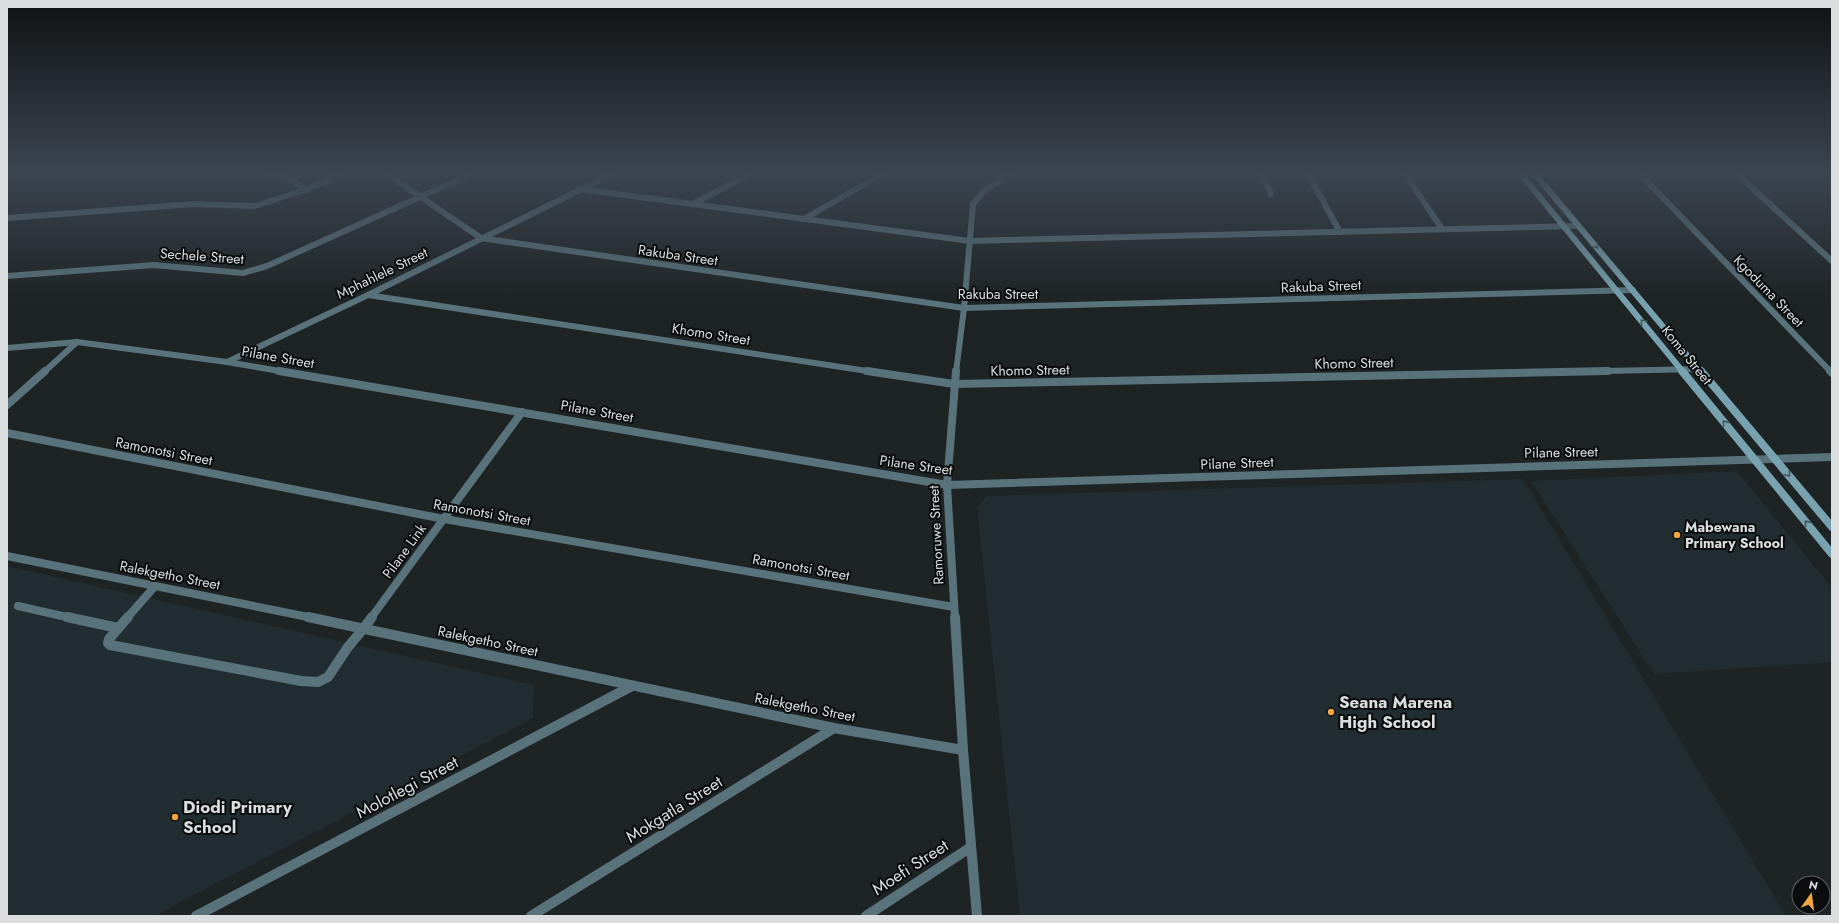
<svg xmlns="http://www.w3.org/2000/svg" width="1839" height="923" font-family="Jost,sans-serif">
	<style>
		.built { fill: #222d31 }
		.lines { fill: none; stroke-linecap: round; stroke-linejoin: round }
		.service-far2 { stroke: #59737c; stroke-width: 6 }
		.service-far1 { stroke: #59737c; stroke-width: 8 }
		.service { stroke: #59737c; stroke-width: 10 }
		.minor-far2 { stroke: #59737c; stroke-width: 6 }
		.minor-far1 { stroke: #59737c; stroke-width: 8 }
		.minor { stroke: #59737c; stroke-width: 10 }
		.secondary-far1 { stroke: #78a2af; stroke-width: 6 }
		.secondary { stroke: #78a2af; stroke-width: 8 }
		.oneway { stroke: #41575e }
		.poi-dot { fill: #f2a541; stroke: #0a0c0d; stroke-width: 1.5 }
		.labels { text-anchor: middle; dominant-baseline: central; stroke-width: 4; stroke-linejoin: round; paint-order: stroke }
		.street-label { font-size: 14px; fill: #dbdedf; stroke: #0a0c0d }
		.poi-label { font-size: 14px; font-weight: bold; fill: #dbdedf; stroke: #0a0c0d; text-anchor: start }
		.near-poi-label { font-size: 17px; font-weight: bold; fill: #dbdedf; stroke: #0a0c0d; text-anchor: start }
		.near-street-label { font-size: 17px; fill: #dbdedf; stroke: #0a0c0d }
	</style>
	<rect width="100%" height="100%" fill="#1e2324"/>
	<g class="built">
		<polygon points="1737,471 1832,588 1832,662 1654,674 1531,481"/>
		<polygon points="1523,479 1786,916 1020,916 977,507 987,496"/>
		<polygon points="7,566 534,685 533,718 154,916 7,916"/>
	</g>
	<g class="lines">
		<g class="service-far2">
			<polyline points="269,174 293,180 305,190"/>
			<polyline points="1262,174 1271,194"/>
		</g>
		<g class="service-far1">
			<polyline points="18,606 71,618"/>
			<polyline points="127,618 155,586"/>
		</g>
		<g class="service">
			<polyline points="67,617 118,628"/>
			<polyline points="128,617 109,639 108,643 110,645 301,681 318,682 328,677 348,647 364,628"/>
		</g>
		<g class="minor-far2">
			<polyline points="387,174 481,238 964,308 1633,290"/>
			<polyline points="1308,174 1340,232"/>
			<polyline points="1405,174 1442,229"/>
			<polyline points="1640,174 1831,372"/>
			<polyline points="1737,174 1832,261"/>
			<polyline points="580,189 970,241 1578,226"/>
			<polyline points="693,204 750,174"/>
			<polyline points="7,218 194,204 255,206 307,189 343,174"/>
			<polyline points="804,219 882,174"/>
			<polyline points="7,276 154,265 243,273 267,266 471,174"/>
			<polyline points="368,295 874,372"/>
			<polyline points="7,348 77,342 227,362 285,372"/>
			<polyline points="227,362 368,295 612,174"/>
			<polyline points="44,372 77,342"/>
			<polyline points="956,372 964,308 973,204 985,190 1012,174"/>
			<polyline points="1558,372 1699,369"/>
		</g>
		<g class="minor-far1">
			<polyline points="279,371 947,485 1832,457"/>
			<polyline points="867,371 954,384 1608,371"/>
			<polyline points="1830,371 1832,373"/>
			<polyline points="7,405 45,371"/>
			<polyline points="7,433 444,519 954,607"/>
			<polyline points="7,556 313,618"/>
			<polyline points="371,618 522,412"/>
			<polyline points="955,618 947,485 956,371"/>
		</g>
		<g class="minor">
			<polyline points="308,617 834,728 963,750"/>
			<polyline points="955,617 963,750 977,916"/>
			<polyline points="364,628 372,617"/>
			<polyline points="196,916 632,686"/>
			<polyline points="531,916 834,728"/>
			<polyline points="866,916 971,847"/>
		</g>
		<g class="secondary-far1">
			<polyline points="1521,174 1683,372"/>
			<polyline points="1535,174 1701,372"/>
		</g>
		<g class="secondary">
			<polyline points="1682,371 1832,554"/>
			<polyline points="1701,371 1832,527"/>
		</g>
	</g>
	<defs><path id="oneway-chevron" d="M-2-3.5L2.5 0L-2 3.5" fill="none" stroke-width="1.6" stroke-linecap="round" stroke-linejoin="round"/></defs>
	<g class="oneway">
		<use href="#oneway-chevron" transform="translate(1596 246) rotate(49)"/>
		<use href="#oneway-chevron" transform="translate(1643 322) rotate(-130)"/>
		<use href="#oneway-chevron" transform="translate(1725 423) rotate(-129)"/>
		<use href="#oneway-chevron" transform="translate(1788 474) rotate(50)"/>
		<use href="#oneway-chevron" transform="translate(1807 523) rotate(-129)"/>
	</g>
	<linearGradient id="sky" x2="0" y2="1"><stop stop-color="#101314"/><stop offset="0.57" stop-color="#3b4550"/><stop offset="1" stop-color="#3b4550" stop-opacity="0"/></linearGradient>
	<rect width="1839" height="303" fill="url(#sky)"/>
	<g class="poi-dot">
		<circle cx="1677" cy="535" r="4"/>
		<circle cx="1331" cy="712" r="4"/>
		<circle cx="175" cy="817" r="4"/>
	</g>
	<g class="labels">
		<g class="street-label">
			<text transform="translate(678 255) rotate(8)">Rakuba Street</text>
			<text transform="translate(202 256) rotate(4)">Sechele Street</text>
			<text transform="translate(382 273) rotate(-26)">Mphahlele Street</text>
			<text transform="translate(1321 286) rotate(-2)">Rakuba Street</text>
			<text transform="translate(1769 291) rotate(46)">Kgoduma Street</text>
			<text x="998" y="294">Rakuba Street</text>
			<text transform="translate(711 334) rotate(9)">Khomo Street</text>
			<text transform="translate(1687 355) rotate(51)">Koma Street</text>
			<text transform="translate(278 357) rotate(10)">Pilane Street</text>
			<text transform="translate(1354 363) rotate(-1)">Khomo Street</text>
			<text transform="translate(1030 370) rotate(-1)">Khomo Street</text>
			<text transform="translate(597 411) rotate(10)">Pilane Street</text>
			<text transform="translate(164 451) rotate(11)">Ramonotsi Street</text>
			<text transform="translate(1561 452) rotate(-1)">Pilane Street</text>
			<text transform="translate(1237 463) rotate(-2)">Pilane Street</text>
			<text transform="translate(916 465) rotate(8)">Pilane Street</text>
			<text transform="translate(482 512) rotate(10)">Ramonotsi Street</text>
			<text transform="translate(936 535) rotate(-93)">Ramoruwe Street</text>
			<text transform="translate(404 551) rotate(-54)">Pilane Link</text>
			<text transform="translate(801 567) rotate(10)">Ramonotsi Street</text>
			<text transform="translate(170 575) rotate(11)">Ralekgetho Street</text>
			<text transform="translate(488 641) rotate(12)">Ralekgetho Street</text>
			<text transform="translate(805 707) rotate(11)">Ralekgetho Street</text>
		</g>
		<g class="poi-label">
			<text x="1685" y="527">Mabewana<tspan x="1685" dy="16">Primary School</tspan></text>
		</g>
		<g class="near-poi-label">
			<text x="1339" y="702">Seana Marena<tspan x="1339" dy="20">High School</tspan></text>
			<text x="183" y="807">Diodi Primary<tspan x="183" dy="20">School</tspan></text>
		</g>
		<g class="near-street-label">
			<text transform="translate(407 787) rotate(-28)">Molotlegi Street</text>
			<text transform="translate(674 809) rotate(-32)">Mokgatla Street</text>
			<text transform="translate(910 867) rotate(-33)">Moefi Street</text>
		</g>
	</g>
	<rect width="1839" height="923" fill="none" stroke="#dbdedf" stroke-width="16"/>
	<g transform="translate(1811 895) rotate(14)"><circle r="19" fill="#0a0c0d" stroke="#5e6061"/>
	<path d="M0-3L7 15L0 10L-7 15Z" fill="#f2a541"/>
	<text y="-6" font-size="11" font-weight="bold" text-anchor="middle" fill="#dbdedf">N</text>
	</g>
</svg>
